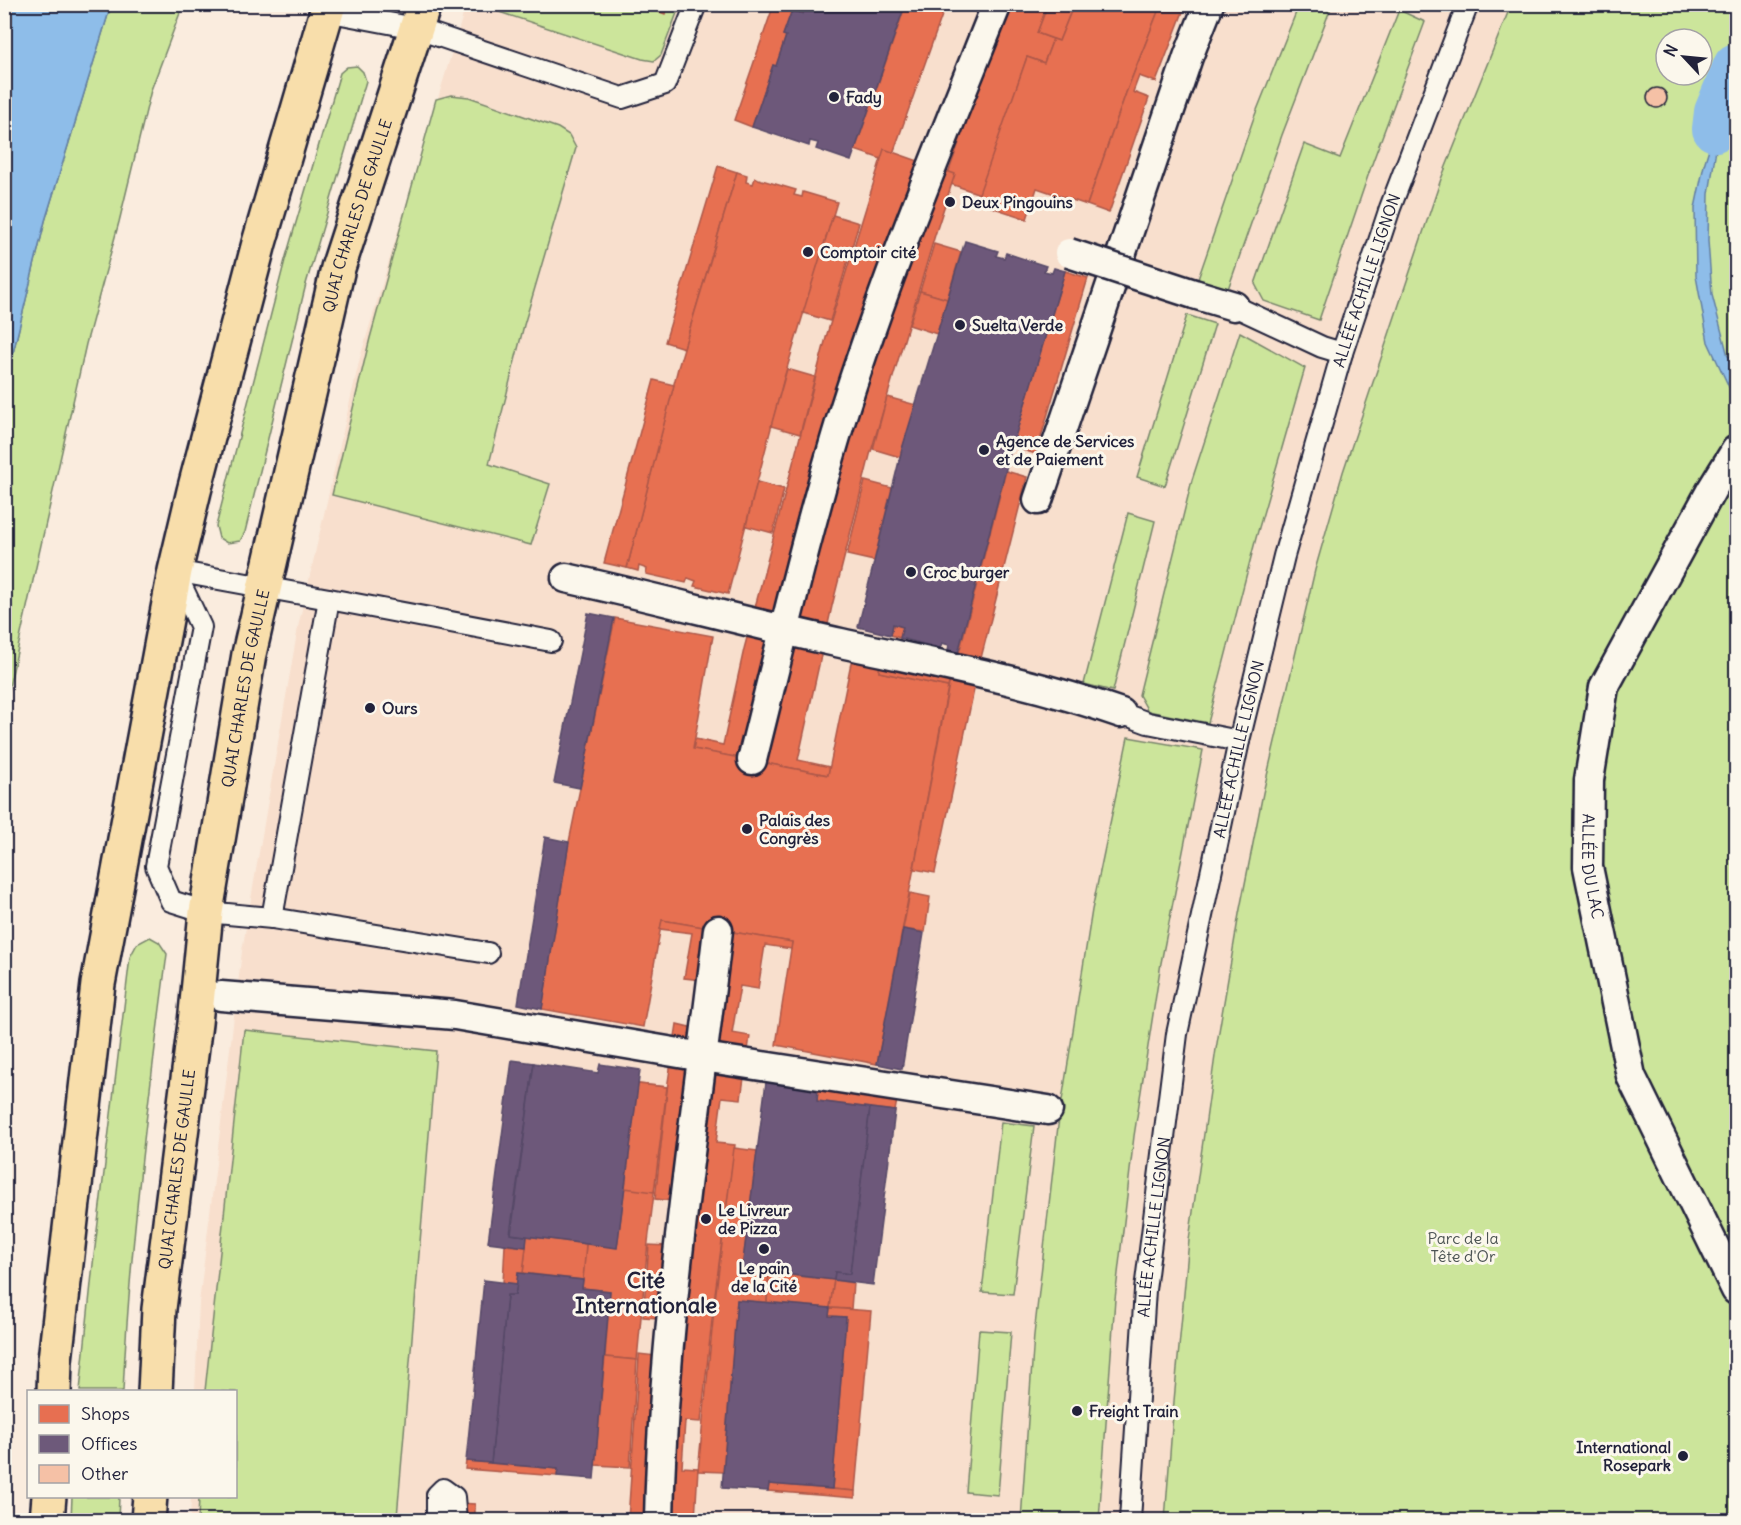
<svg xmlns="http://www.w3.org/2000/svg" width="1741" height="1525" font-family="Delius,sans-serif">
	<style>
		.built { fill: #f8dfcd }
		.green { fill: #cce59b; stroke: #77846b; stroke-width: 1.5; fill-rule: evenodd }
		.water { fill: #8ebde9; stroke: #637fa3; stroke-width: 1.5 }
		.shops { fill: #e76f51; stroke: #ac584a; stroke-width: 1.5 }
		.offices { fill: #6d597a; stroke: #564867; stroke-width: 1.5 }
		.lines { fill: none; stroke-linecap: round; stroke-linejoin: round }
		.canal { stroke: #8ebde9; stroke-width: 46 }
		.building { fill: #f5c1a6; stroke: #22223b; stroke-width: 1.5 }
		.service-casing { stroke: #22223b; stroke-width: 24 }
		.pedestrian-casing { stroke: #22223b; stroke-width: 33 }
		.primary-casing { stroke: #22223b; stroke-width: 38 }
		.service { stroke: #fbf7ec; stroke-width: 20 }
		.pedestrian { stroke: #fbf7ec; stroke-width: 28 }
		.primary { stroke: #f8deab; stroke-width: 33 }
		.pedestrian-bridge-casing { stroke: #22223b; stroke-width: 33; stroke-linecap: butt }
		.pedestrian-bridge { stroke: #fbf7ec; stroke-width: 28 }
		.poi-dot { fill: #22223b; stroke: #fbf7ec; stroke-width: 2 }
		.labels { text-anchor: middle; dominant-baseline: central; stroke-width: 6; stroke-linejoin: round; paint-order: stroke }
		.poi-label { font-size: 16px; font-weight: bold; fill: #22223b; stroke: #fbf7ec; text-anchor: start }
		.street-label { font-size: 16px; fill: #22223b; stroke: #fbf7ec }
		.park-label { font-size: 16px; fill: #4c5353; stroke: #fbf7ec }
		.district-label { font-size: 22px; font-weight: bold; fill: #22223b; stroke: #fbf7ec }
	</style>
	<rect width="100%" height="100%" fill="#faecde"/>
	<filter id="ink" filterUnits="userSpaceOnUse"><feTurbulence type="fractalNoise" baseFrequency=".0167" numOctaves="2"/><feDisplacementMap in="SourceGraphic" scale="12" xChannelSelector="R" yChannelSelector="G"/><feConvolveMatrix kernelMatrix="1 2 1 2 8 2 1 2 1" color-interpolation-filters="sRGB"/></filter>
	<g filter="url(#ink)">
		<polygon class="built" points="466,5 1511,5 1441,179 1343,472 1263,793 1239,914 1216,1049 1189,1240 1174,1401 1165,1520 190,1520 191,1497 236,1496 236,1392 195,1391 199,1303 242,951 298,627 360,358"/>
		<g class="green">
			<polygon points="111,5 183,5 151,90 119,222 86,344 4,710 5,386 45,221"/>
			<polygon points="478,5 680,5 661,55 654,61 642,59"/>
			<polygon points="1299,5 1332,5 1282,135 1228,289 1198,279 1253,120"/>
			<path d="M1511,5h225v1515h-571l9,-119 15,-161 27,-191 23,-135 24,-121 52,-223 28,-98 98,-293zM1666,39h36v36h-36z"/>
			<polygon points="1399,10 1425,22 1373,161 1319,320 1264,301 1255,284 1304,144 1340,158"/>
			<polygon points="357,66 363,72 366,81 306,284 245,532 240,541 227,543 219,538 216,526 285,260 340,73 347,67"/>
			<polygon points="451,95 469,97 558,128 569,135 576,148 524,325 489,464 550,484 531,545 332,495 370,338 436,99"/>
			<polygon points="1187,315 1215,324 1165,486 1137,477"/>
			<polygon points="1240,332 1305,368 1256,538 1208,723 1148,711 1139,695 1192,480"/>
			<polygon points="1128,513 1155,521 1113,691 1084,684"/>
			<polygon points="1128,737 1203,750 1161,963 1134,1136 1115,1299 1099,1520 1021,1520 1034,1335 1058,1126 1092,910"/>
			<path d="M150,937l9,5 8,12c-19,145 -37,291 -44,437h-43l13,-127 37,-307 7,-13z"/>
			<polygon points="244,1030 436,1051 397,1517 332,1515 331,1520 198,1520 199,1497 236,1496 236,1392 205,1391"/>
			<polygon points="1001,1122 1034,1126 1013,1294 982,1292"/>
			<polygon points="979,1330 1011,1332 998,1495 966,1492"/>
			<polygon points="72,1497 119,1497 118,1520 71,1520"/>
		</g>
		<g class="water">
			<polygon points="5,4 111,5 45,221 5,386"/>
			<polygon points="1715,129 1717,143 1709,194 1708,241 1712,295 1728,356 1736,360 1736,402 1708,342 1696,276 1695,208 1704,165"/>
		</g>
		<g class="shops">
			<polygon points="640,4 669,4 665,14"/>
			<polygon points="774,4 806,4 803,14 792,10 783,35 786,36 776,66 773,65 752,127 734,120"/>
			<polygon points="906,4 946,4 890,162 855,150"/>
			<polygon points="1008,4 1048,4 1037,33 1053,39 1044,63 1027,57 980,194 945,182"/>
			<polygon points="1048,4 1074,4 1059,41 1037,33"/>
			<polygon points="1074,4 1161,4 1126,93 1087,205 1037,188 1027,219 976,202 1027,57 1044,63 1053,39 1059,41"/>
			<polygon points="1161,4 1186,4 1156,82 1139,76 1133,92 1149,98 1109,213 1087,205 1126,93"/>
			<polygon points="884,149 955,174 935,235 870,455 832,606 798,760 830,767 828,775 693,749 695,739 723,745 744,649 827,334"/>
			<polygon points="718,166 737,172 684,348 665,342"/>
			<polygon points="737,172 747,175 746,182 753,184 755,178 796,190 794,195 802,197 803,192 837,202 784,378 728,594 694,586 696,581 688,578 686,583 646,574 647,569 639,566 638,571 627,568 678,368"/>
			<polygon points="833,215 859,223 830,321 803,313"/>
			<polygon points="934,244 961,252 947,299 920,291"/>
			<polygon points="1065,271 1088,278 1036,454 1012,447"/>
			<polygon points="920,291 947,299 937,334 909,325"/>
			<polygon points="787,369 815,377 800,434 771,426"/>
			<polygon points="654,380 674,385 627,568 604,563"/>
			<polygon points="887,397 916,405 900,457 873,449"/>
			<polygon points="1006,471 1027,477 981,658 959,653"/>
			<polygon points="865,481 892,488 874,561 847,555"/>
			<polygon points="757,482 784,489 773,533 746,526"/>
			<polygon points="615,618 713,636 693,749 828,775 852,658 880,664 879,672 948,687 877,1064 776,1045 792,942 662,920 643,1027 542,1009 569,842"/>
			<polygon points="893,624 903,627 900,638 891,635"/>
			<polygon points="880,664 950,679 948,687 879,672"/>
			<polygon points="950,679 975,685 935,873 914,869"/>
			<polygon points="910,893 930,897 925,932 903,929"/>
			<polygon points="662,920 792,942 791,949 765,945 758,989 740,986 732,1033 750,1036 741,1099 722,1097 716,1143 735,1145 714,1301 701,1422 685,1421 682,1467 698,1468 695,1520 628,1520 639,1357 639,1354 656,1356 659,1318 643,1317 649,1245 667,1246 673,1201 655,1199 668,1082 677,1024 694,1028 702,980 684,978 692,933 660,929"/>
			<polygon points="638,1084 667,1087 648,1242 637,1360 605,1357 610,1291 582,1288 586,1244 617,1248"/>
			<polygon points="638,1084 667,1087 654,1192 625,1188"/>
			<polygon points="818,1089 897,1100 895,1111 817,1101"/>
			<polygon points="734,1148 757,1151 742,1269 769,1273 767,1302 737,1300 723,1472 698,1471 715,1300"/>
			<polygon points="527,1236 586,1244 583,1280 523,1273"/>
			<polygon points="505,1245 526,1247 523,1273 518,1273 517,1284 503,1283"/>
			<polygon points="835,1272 850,1274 846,1317 829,1316"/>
			<polygon points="769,1273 834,1280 830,1308 767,1302"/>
			<polygon points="834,1280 853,1283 851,1309 830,1308"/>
			<polygon points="830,1308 871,1311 855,1491 832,1489 846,1317 829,1316"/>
			<polygon points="605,1357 637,1360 630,1467 595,1465"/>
			<polygon points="466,1461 558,1469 557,1476 465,1469"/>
			<polygon points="769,1484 855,1491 855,1498 768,1491"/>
			<polygon points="458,1503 475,1504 475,1520 458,1520"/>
			<rect x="463" y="1518" width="25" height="2"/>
			<polygon points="488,1518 553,1520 488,1520"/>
		</g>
		<g class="offices">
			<polygon points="806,4 905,5 851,161 816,149 818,143 810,141 809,146 752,127 773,65 776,66 786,36 783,35 792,10 803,14"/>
			<polygon points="965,241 998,251 996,256 1004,258 1006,253 1046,266 1044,271 1052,273 1054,268 1065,271 1009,457 958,653 948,650 949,645 942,643 940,648 900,638 903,627 893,624 891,635 858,627 902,449"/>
			<polygon points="588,613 614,618 580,788 554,783"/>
			<polygon points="545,837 569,842 542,1009 518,1004"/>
			<polygon points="903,929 924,933 902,1069 877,1064"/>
			<polygon points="512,1060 534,1063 510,1234 527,1236 526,1247 488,1242"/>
			<polygon points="534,1063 598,1073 600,1064 640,1070 617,1248 511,1234"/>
			<polygon points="766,1082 818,1089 817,1101 870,1108 850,1274 835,1272 834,1280 742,1269"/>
			<polygon points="870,1108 895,1111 873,1285 834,1280 835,1272 850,1274"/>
			<polygon points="518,1273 583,1280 582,1288 610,1291 594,1479 557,1476 558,1469 491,1463 507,1295 515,1295"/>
			<polygon points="484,1280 517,1284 515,1295 507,1295 491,1463 466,1461"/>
			<polygon points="737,1300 830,1308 829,1316 846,1317 832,1489 769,1484 768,1491 722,1488"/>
		</g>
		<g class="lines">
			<polyline class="canal" points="1715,129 1717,112 1736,66"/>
		</g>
		<circle class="building" cx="1657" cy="98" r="10"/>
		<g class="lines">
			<g class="service-casing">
				<g id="service">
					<polyline points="326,11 415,28 622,98 665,84 696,4"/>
					<polyline points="1234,306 1322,347 1342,353"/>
					<polyline points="175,571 329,599 272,918"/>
					<polyline points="176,574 201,627 156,866 171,901 206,912 272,918 488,953"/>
					<polyline points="329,599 551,641"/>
					<polyline points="1121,713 1148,723 1239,741"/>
					<polyline points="437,1520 437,1495 443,1489 454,1497 456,1520"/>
					<path id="s1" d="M1130,1520l15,-230 32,-256 62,-293 45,-185 58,-203 48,-145 78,-204"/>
				</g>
			</g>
			<g class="pedestrian-casing">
				<g id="pedestrian">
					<polyline points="1194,294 1234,306"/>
					<path id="s2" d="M1736,450l-24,39 -108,198 -15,93 -1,87 43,209 105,214"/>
					<polyline points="1038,500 1188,57 1209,4"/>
					<path d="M566,578c92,20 183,45 275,65 94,21 190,38 280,70"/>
					<path d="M752,760c29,-116 56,-233 91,-347 44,-139 100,-274 154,-409"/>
					<polyline points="221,996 455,1015 703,1057 1048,1110"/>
					<path d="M659,1520c4,-198 36,-394 59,-590"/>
				</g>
			</g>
			<g class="primary-casing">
				<g id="primary">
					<polyline points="54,1392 55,1360 98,984 175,571 194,491 259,243 329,4"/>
					<path id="s3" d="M155,1392l4,-83 36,-286 11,-111 43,-258 89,-386 86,-264"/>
					<polyline points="47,1520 49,1496"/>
					<polyline points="148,1520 150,1496"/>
				</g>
			</g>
			<use href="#service" class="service"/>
			<use href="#pedestrian" class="pedestrian"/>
			<use href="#primary" class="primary"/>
			<g class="pedestrian-bridge-casing">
				<polyline id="pedestrian-bridge" points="1069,253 1194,294"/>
			</g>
			<use href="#pedestrian-bridge" class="pedestrian-bridge"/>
		</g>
	</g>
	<g class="poi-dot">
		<circle cx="834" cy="97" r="6"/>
		<circle cx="950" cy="202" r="6"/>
		<circle cx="808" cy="252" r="6"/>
		<circle cx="960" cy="325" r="6"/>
		<circle cx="984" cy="450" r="6"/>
		<circle cx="911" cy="572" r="6"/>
		<circle cx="370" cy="708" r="6"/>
		<circle cx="747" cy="829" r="6"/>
		<circle cx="706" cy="1219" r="6"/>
		<circle cx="764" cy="1249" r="6"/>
		<circle cx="1077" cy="1411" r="6"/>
		<circle cx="1683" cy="1456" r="6"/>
	</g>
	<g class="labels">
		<g class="poi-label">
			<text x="846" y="97">Fady</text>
			<text x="962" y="202">Deux Pingouins</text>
			<text x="820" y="252">Comptoir cité</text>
			<text x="972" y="325">Suelta Verde</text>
			<text x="996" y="441">Agence de Services<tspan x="996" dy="18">et de Paiement</tspan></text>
			<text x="923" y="572">Croc burger</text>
			<text x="382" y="708">Ours</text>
			<text x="759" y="820">Palais des<tspan x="759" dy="18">Congrès</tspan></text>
			<text x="718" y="1210">Le Livreur<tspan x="718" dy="18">de Pizza</tspan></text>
			<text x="764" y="1268" text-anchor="middle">Le pain<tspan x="764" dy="18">de la Cité</tspan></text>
			<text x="1089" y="1411">Freight Train</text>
			<text x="1671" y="1447" text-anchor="end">International<tspan x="1671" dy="18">Rosepark</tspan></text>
		</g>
		<g class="street-label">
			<text stroke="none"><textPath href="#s3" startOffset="1196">QUAI CHARLES DE GAULLE</textPath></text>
			<text stroke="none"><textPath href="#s1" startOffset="1266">ALLÉE ACHILLE LIGNON</textPath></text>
			<text stroke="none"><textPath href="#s3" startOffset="710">QUAI CHARLES DE GAULLE</textPath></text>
			<text stroke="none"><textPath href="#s1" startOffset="780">ALLÉE ACHILLE LIGNON</textPath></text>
			<text stroke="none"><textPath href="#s2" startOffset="452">ALLÉE DU LAC</textPath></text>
			<text stroke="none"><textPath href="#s3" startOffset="224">QUAI CHARLES DE GAULLE</textPath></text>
			<text stroke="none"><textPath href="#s1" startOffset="294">ALLÉE ACHILLE LIGNON</textPath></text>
		</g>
		<g class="park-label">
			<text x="1463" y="1238">Parc de la<tspan x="1463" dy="18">Tête d'Or</tspan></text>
		</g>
		<g class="district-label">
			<text x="646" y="1280">Cité<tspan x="646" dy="25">Internationale</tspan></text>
		</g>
	</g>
	<rect width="1741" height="1525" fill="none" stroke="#fbf7ec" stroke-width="24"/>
	<rect x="12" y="12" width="1717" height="1501" fill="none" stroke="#22223b" stroke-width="2" filter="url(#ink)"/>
	<rect x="27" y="1390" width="210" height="108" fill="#fbf7ec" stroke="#a4a2a5" stroke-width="1.5"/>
	<rect x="39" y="1405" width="30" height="18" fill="#e76f51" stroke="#a4a2a5" stroke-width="1.5"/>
	<text x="81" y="1420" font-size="18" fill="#22223b">Shops</text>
	<rect x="39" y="1435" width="30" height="18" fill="#6d597a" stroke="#a4a2a5" stroke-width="1.5"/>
	<text x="81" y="1450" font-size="18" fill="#22223b">Offices</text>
	<rect x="39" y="1465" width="30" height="18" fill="#f5c1a6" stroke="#a4a2a5" stroke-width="1.5"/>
	<text x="81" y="1480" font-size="18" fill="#22223b">Other</text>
	<g transform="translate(1684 57) rotate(296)"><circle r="28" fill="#fbf7ec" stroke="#a4a2a5" stroke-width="1.5"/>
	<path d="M0-4.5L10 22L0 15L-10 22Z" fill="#22223b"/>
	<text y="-9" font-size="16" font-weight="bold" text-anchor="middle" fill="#22223b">N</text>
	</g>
</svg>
